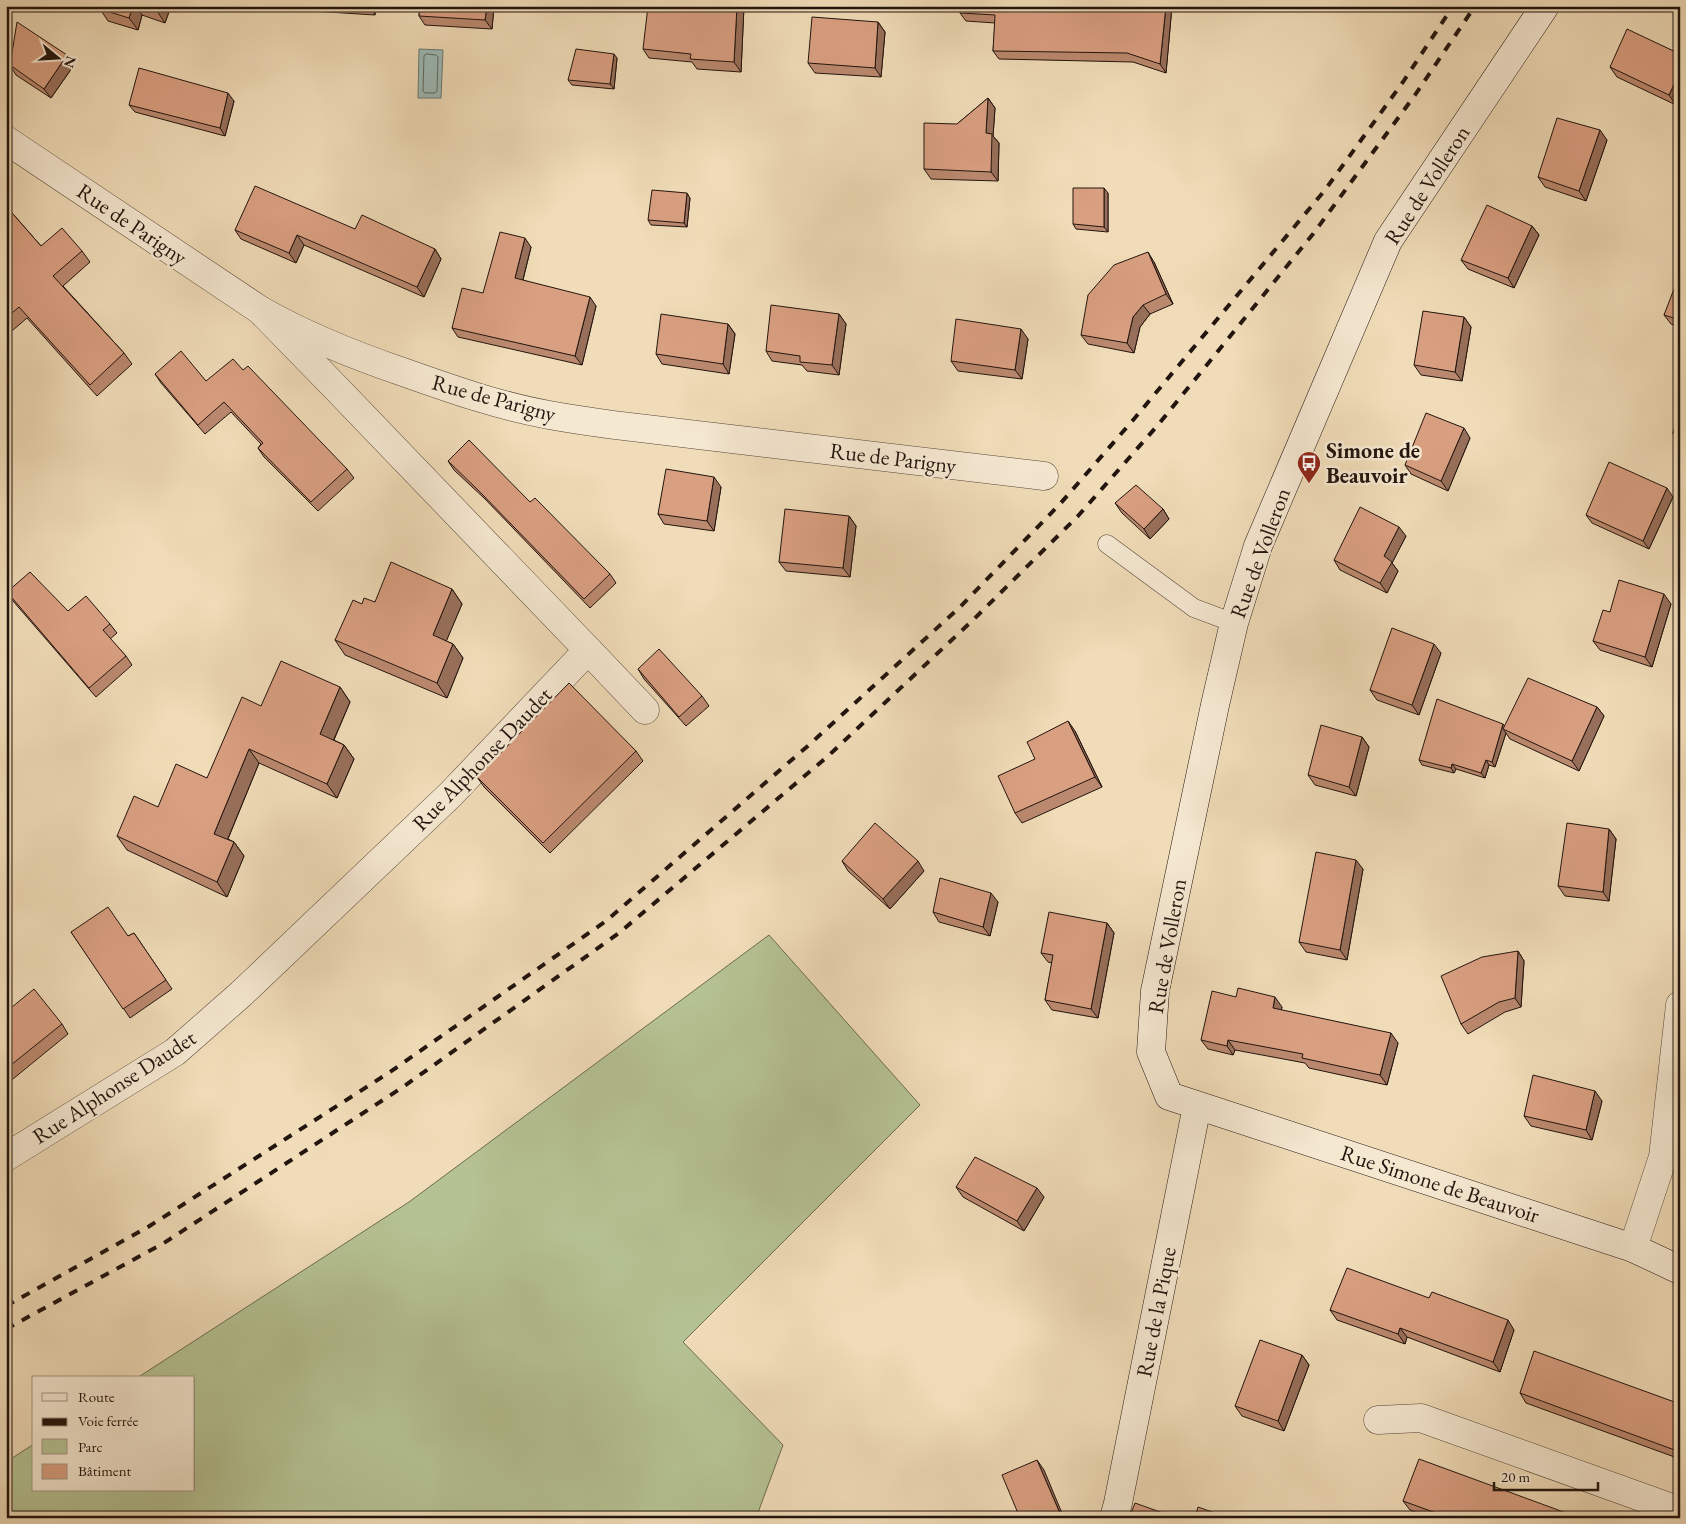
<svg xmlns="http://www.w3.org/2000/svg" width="1686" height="1524" font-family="'EB Garamond',serif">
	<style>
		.green { fill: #b5c293; stroke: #6c6b50 }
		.water { fill: #9cbab6; stroke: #6b7873 }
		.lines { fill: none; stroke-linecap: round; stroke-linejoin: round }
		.shore { stroke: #5f6762; stroke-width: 1 }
		.lane-casing { stroke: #564638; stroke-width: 19 }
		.street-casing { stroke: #564638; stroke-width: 29 }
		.secondary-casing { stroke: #22140e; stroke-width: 29 }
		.lane { stroke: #f5e8d1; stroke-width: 18 }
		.street { stroke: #f5e8d1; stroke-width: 28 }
		.secondary { stroke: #f5e8d1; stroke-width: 28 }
		.rail { stroke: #22140e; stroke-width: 4; stroke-dasharray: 9 9; stroke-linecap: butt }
		.wall { fill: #bb896f; stroke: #22140e }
		.shaded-wall { fill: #986f5a; stroke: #22140e }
		.building { fill: #d99f81; stroke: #22140e }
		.labels { text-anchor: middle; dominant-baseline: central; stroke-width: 5; stroke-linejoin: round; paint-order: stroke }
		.street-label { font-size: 22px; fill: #22140e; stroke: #f5e8d1 }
		.poi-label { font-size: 22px; font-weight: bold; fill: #22140e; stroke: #f5e8d1; text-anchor: start }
	</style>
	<rect width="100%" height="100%" fill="#f0dcb8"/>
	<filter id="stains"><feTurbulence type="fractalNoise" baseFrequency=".004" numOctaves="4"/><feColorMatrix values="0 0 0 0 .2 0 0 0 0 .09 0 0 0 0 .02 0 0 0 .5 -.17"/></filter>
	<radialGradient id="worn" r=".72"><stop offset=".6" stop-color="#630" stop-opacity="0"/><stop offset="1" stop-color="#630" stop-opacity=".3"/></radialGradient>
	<polygon class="green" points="769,935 920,1105 683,1342 783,1445 756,1518 14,1518 6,1503 6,1462 34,1444 34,1490 194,1490 194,1378 137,1378 409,1202"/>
	<polygon class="water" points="419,49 443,50 441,98 418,98"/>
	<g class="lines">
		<polygon class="shore" points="427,54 436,55 438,57 437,91 435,93 425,93 423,91 424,56"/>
		<g class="lane-casing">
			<polyline id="lane" points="1107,544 1194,608 1234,623"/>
		</g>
		<g class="street-casing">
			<g id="street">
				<path d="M6,140l254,170c46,26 93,45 143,62 48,17 96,34 146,43 22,4 43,7 65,10l430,51"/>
				<polyline points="588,650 645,710"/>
				<polyline points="6,1157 175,1052 241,994 451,794 588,650 338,390 260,310"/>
				<polyline points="1633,1248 1663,1157 1680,1005"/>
				<polyline points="1378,1420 1421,1418 1680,1511"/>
			</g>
		</g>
		<g class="secondary-casing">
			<g id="secondary">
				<polyline points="1545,6 1388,241 1258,546 1234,623 1215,705 1155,991 1151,1052 1169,1096 1633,1248 1680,1270"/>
				<polyline points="1114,1518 1118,1503 1197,1106"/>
			</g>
		</g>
		<use href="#lane" class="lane"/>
		<use href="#street" class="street"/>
		<use href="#secondary" class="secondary"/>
		<g class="rail">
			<polyline points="6,1306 148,1227 390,1072 606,921 810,744 960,607 1060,504 1134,419 1325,190 1403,82 1453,6"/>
			<polyline points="6,1329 164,1243 403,1087 619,933 827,757 973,620 1078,516 1158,425 1313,234 1415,95 1475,6"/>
		</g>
	</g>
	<g class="wall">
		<polygon points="101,6 171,6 165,23 142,15 138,30 108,21 100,9"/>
		<polygon points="309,6 376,6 375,15 312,11"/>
		<polygon points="420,6 494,6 492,29 425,25 419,16"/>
		<polygon points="534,6 585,6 585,10"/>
		<polygon points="744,6 741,72 697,69 692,62 649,58 643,49"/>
		<polygon points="946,6 1172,6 1166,73 1133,62 999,59 993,51 995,23 966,21 960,13 960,11 949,10"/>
		<polygon points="1196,6 1227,6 1226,10"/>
		<polygon points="878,22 885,32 881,77 815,73 808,63"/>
		<polygon points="1680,54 1680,96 1676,105 1617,77 1610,67"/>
		<polygon points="617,58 614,89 572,85 568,80"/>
		<polygon points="10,65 74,65 51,98 16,75"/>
		<polygon points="988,98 995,108 993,136 999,143 998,181 931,179 924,169 957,124"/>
		<polygon points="234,101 225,136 135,112 129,105"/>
		<polygon points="1607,140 1586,201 1545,187 1538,177"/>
		<polygon points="1108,193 1108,232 1076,229 1073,224"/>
		<polygon points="690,198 687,227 651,225 648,220"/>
		<polygon points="6,206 41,246 82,251 90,262 63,286 124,353 132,364 97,396 27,318 6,336"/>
		<polygon points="1532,226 1539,235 1514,288 1468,269 1461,260"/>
		<polygon points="355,229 435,249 441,259 424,297 304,245 296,263 241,239 235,230"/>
		<polygon points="531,247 523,280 596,306 582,365 458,337 452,328 483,293"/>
		<polygon points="1154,262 1173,304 1150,314 1140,327 1134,353 1088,344 1081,335"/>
		<polygon points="1680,291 1680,327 1671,324 1664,315"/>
		<polygon points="839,314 846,324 839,375 807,371 802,365 772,361 766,351"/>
		<polygon points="1464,317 1471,327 1462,381 1421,375 1414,365"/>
		<polygon points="728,324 735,334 729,374 662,364 656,354"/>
		<polygon points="1028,339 1022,379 958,371 951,361"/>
		<polygon points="243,370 347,469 354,478 318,511 264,457 258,448 261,444 231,412 205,434 161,383 155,374 206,381"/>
		<polygon points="1680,411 1680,443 1673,433"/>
		<polygon points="1470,438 1448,491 1411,474 1405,465"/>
		<polygon points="448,461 530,502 610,574 616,583 590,608 485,499 454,470"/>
		<polygon points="721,487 714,531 664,524 658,514"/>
		<polygon points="1673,497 1649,549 1592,523 1586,515"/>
		<polygon points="1115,503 1163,509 1169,519 1150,539 1122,513"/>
		<polygon points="849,516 856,526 850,577 786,571 779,562"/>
		<polygon points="1406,536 1392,563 1398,571 1387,593 1340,570 1334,560"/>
		<polygon points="452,589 462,604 446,641 453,644 463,658 447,698 345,655 335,640 362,604"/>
		<polygon points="7,592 110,624 117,633 110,639 126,656 132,665 96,697 13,601"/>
		<polygon points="1671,604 1652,667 1600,650 1593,641 1610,612"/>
		<polygon points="1441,653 1419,715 1377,700 1370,690"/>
		<polygon points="638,669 702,696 709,706 686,726 644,679"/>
		<polygon points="340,687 350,702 334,740 344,745 354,759 337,798 259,763 228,839 234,842 244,856 227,897 127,850 117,836 158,807 207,778 261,706"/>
		<polygon points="1597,707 1604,716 1579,771 1510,739 1506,733 1495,767 1489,765 1485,778 1456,769 1454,773 1422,765 1419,760 1505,726"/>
		<polygon points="1075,731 1102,787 1022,823 1015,813 1035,759"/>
		<polygon points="1362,737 1369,747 1356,796 1315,785 1308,775"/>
		<polygon points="636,751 643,761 550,853 484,787 477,777"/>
		<polygon points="1609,829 1616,839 1609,901 1565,896 1558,886"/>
		<polygon points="842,861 924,871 890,909 848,871"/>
		<polygon points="1363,869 1347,960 1306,952 1299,942"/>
		<polygon points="998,902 990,936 939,922 933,912"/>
		<polygon points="1107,923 1114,933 1098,1018 1052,1010 1045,1000 1052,963 1048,962 1041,953"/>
		<polygon points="71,932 128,936 134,933 172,989 130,1018"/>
		<polygon points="1518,951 1524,961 1521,1007 1505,1012 1468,1034 1461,1024"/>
		<polygon points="1282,1007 1281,1010 1398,1043 1387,1085 1309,1068 1305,1063 1235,1050 1233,1055 1208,1049 1201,1040"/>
		<polygon points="6,1012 62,1024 68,1034 8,1083 6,1081"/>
		<polygon points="1602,1101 1592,1140 1531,1126 1524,1116"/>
		<polygon points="956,1187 1044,1197 1024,1231 963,1197"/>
		<polygon points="1330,1310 1514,1330 1500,1372 1407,1337 1405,1344 1337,1320"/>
		<polygon points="1302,1355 1309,1365 1284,1431 1242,1416 1235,1406"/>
		<polygon points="1520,1393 1680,1404 1680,1459 1526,1403"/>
		<polygon points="1403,1501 1580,1518 1430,1518 1410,1510"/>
	</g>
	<g class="shaded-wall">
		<polygon points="133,6 135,6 142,15 138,30 129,18"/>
		<polygon points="159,6 171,6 165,23 157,11"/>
		<polygon points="369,6 376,6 375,15"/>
		<polygon points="487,6 494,6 492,29 485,20"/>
		<polygon points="737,6 744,6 741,72 734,62"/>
		<polygon points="1166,6 1172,6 1166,73 1160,64"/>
		<polygon points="878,22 885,32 881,77 875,68"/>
		<polygon points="614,54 617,58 614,89 610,84"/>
		<polygon points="67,55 74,65 51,98 44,89"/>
		<polygon points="1680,72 1680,96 1676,105 1669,95"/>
		<polygon points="228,93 234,101 225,136 220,128"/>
		<polygon points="988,98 995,108 993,136 999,143 998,181 991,172 986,133"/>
		<polygon points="1600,130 1607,140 1586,201 1579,191"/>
		<polygon points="1104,188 1108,193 1108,232 1104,227"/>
		<polygon points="687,193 690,198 687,227 684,223"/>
		<polygon points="1532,226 1539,235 1514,288 1508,278"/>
		<polygon points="297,235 304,245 296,263 289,253"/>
		<polygon points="525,238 531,247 521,287 515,278"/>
		<polygon points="435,249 441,259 424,297 417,287"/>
		<polygon points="1148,252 1154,262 1173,304 1166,294"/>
		<polygon points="590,297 596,306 582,365 575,356"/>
		<polygon points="1143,305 1150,314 1140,327 1134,353 1127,343 1133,317"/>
		<polygon points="839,314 846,324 839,375 832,365"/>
		<polygon points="1464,317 1471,327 1462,381 1455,372"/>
		<polygon points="728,324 735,334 729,374 723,364"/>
		<polygon points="1021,329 1028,339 1022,379 1015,370"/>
		<polygon points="1464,428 1470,438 1448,491 1441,481"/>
		<polygon points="714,477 721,487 714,531 707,521"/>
		<polygon points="1667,488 1673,497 1649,549 1643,541"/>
		<polygon points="1163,509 1169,519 1150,539 1144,529"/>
		<polygon points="849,516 856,526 850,577 843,568"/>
		<polygon points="1399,527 1406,536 1392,563 1398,571 1387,593 1380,583 1384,556"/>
		<polygon points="452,589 462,604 443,649 433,635"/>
		<polygon points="1664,594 1671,604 1652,667 1645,657"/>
		<polygon points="453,644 463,658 447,698 437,683"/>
		<polygon points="1434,644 1441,653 1419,715 1412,705"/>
		<polygon points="340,687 350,702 330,748 320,734"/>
		<polygon points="1597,707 1604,716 1579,771 1572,761"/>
		<polygon points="1068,721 1075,731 1102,787 1095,777"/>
		<polygon points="1503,724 1507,729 1503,729 1506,733 1495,767 1492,762"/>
		<polygon points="1362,737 1369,747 1356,796 1349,787"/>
		<polygon points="344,745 354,759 337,798 327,784"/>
		<polygon points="249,749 259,763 224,848 214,834"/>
		<polygon points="1486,760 1489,765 1485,778 1481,773"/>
		<polygon points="1452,764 1456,769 1454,773 1451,768"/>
		<polygon points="1609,829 1616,839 1609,901 1603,892"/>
		<polygon points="234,842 244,856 227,897 217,882"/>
		<polygon points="1356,860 1363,869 1347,960 1340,950"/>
		<polygon points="918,861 924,871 890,909 883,899"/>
		<polygon points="991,893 998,902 990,936 983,927"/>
		<polygon points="1107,923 1114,933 1098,1018 1091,1009"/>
		<polygon points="1518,951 1524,961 1521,1007 1515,998"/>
		<polygon points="1275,997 1282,1007 1280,1018 1273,1008"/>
		<polygon points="1391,1033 1398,1043 1387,1085 1380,1075"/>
		<polygon points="1228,1040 1235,1050 1233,1055 1227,1046"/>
		<polygon points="1595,1091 1602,1101 1592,1140 1586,1130"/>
		<polygon points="1037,1188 1044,1197 1024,1231 1017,1221"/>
		<polygon points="1508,1320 1514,1330 1500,1372 1493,1362"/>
		<polygon points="1400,1328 1407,1337 1405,1344 1398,1334"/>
		<polygon points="1302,1355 1309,1365 1284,1431 1278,1421"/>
		<polygon points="1037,1460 1044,1470 1064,1518 1062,1518"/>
	</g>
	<g class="building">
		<polygon points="101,6 133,6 129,18 100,9"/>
		<polygon points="142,6 159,6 157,11"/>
		<polygon points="420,6 487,6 485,20 419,16"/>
		<polygon points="648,6 737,6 734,62 690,59 691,54 643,49"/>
		<polygon points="960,6 1166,6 1160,64 1127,53 993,51 995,15 960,13"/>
		<polygon points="812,17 878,22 875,68 808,63"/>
		<polygon points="17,22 67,55 44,89 10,65"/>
		<polygon points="1627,29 1680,54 1680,72 1669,95 1610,67"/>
		<polygon points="576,49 614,54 610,84 568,80"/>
		<polygon points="139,68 228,93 220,128 129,105"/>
		<polygon points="988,98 986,133 992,134 991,172 924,169 924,123 957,124"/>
		<polygon points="1557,118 1600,130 1579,191 1538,177"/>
		<polygon points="255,186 355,229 362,215 435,249 417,287 297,235 289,253 235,230"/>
		<polygon points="1073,188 1104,188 1104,227 1073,224"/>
		<polygon points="652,190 687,193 684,223 648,220"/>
		<polygon points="1487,205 1532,226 1508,278 1461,260"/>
		<polygon points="6,206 41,246 62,228 82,251 53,276 124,353 90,385 19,307 6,318"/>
		<polygon points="500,232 525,238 515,278 590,297 575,356 452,328 462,288 483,293"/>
		<polygon points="1148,252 1166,294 1143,305 1133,317 1127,343 1081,335 1088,295 1114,265"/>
		<polygon points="1674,289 1680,291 1680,320 1664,315"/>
		<polygon points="771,305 839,314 832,365 800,362 800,356 766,351"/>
		<polygon points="1423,311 1464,317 1455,372 1414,365"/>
		<polygon points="661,314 728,324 723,364 656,354"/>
		<polygon points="956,319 1021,329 1015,370 951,361"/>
		<polygon points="181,351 206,381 233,359 243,370 248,366 347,469 311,502 258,448 263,443 224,402 198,425 155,374"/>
		<polygon points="1680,411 1680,435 1673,433"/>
		<polygon points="1426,413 1464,428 1441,481 1405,465"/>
		<polygon points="469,440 530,502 535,498 610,574 584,599 479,491 448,461"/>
		<polygon points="1609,462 1667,488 1643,541 1586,515"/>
		<polygon points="666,469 714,477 707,521 658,514"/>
		<polygon points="1136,485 1163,509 1144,529 1115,503"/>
		<polygon points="1360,507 1399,527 1384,556 1392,562 1380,583 1334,560"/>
		<polygon points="785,509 849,516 843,568 779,562"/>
		<polygon points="391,562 452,589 433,635 453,644 437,683 335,640 353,600 362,604 364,598 375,602"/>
		<polygon points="30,572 68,611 86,596 110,624 103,630 126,656 89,688 7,592"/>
		<polygon points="1619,580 1664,594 1645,657 1593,641 1603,610 1610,612"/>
		<polygon points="1392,628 1434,644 1412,705 1370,690"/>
		<polygon points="659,649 702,696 679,717 638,669"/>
		<polygon points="281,661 340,687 320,734 344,745 327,784 249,749 214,834 234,842 217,882 117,836 134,796 158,807 176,764 207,778 242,697 261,706"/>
		<polygon points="1528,678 1597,707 1572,761 1503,729"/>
		<polygon points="569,683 636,751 543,843 477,777"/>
		<polygon points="1437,699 1503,724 1492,762 1486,760 1481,773 1452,764 1451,768 1419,760"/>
		<polygon points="1068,721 1095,777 1015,813 998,776 1035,759 1027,742"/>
		<polygon points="1321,725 1362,737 1349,787 1308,775"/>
		<polygon points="875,823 918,861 883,899 842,861"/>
		<polygon points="1567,823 1609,829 1603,892 1558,886"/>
		<polygon points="1316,852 1356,860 1340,950 1299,942"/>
		<polygon points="940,878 991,893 983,927 933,912"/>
		<polygon points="108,907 128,936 134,933 166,980 123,1009 71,932"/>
		<polygon points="1049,912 1107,923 1091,1009 1045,1000 1053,955 1041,953"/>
		<polygon points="1518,951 1515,998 1499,1002 1461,1024 1441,976 1482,957"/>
		<polygon points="1238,988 1275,997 1273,1008 1391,1033 1380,1075 1302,1058 1303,1054 1228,1040 1227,1046 1201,1040 1212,991 1236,997"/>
		<polygon points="34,989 62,1024 6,1069 6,1012"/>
		<polygon points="1533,1075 1595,1091 1586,1130 1524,1116"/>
		<polygon points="975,1157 1037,1188 1017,1221 956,1187"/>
		<polygon points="1347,1268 1429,1298 1432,1292 1508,1320 1493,1362 1400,1328 1398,1334 1330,1310"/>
		<polygon points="1260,1340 1302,1355 1278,1421 1235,1406"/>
		<polygon points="1534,1351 1680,1404 1680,1452 1520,1393"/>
		<polygon points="1419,1459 1580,1518 1450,1518 1403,1501"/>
		<polygon points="1037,1460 1062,1518 1020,1518 1002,1475"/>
		<polygon points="1135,1503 1177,1518 1129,1518"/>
		<polygon points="1198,1507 1229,1518 1195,1518"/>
	</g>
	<defs>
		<g id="bus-pin" transform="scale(1.25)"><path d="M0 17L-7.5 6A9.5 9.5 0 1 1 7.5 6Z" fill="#8f2418" stroke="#f5e8d1"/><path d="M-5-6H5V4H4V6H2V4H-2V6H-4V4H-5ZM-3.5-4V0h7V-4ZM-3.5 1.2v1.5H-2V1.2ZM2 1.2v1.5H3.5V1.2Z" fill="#fff"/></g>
	</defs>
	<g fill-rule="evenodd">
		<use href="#bus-pin" x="1309" y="463"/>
	</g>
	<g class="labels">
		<g class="street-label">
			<text transform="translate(1427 185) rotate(-57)">Rue de Volleron</text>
			<text transform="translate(132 224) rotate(34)">Rue de Parigny</text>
			<text transform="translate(494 398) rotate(15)">Rue de Parigny</text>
			<text transform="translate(893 458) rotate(7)">Rue de Parigny</text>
			<text transform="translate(1260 553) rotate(-70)">Rue de Volleron</text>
			<text transform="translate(482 759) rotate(-46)">Rue Alphonse Daudet</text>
			<text transform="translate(1167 946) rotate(-80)">Rue de Volleron</text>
			<text transform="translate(114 1087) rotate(-33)">Rue Alphonse Daudet</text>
			<text transform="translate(1440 1184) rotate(18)">Rue Simone de Beauvoir</text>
			<text transform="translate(1156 1312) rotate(-79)">Rue de la Pique</text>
		</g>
		<g class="poi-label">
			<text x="1326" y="450">Simone de<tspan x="1326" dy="25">Beauvoir</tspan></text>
		</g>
	</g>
	<rect width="1686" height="1524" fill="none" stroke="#f0dcb8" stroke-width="25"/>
	<rect x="8" y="8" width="1671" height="1509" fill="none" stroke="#22140e" stroke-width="2.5"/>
	<rect x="12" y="12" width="1661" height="1499" fill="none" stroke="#22140e"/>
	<rect x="32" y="1376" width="162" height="115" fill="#f5e8d1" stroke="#a19383"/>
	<rect x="42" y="1393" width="25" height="8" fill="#f5e8d1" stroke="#a19383"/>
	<text x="78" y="1402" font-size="15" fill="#22140e">Route</text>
	<rect x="42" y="1418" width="25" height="8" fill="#22140e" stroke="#a19383"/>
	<text x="78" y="1426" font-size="15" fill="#22140e">Voie ferrée</text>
	<rect x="42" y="1439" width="25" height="15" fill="#b5c293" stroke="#a19383"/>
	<text x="78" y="1452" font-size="15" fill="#22140e">Parc</text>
	<rect x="42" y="1464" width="25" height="15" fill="#d99f81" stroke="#a19383"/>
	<text x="78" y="1476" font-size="15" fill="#22140e">Bâtiment</text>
	<g transform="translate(58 58) rotate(108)" stroke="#f5e8d1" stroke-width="4" paint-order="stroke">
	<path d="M0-4L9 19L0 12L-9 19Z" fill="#22140e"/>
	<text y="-8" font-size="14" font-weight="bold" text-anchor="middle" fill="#22140e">N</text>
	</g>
	<path d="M1494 1482v8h104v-8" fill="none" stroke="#22140e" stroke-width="2.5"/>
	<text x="1501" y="1482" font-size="15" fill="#22140e" stroke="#f5e8d1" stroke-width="4" paint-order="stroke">20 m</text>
	<rect width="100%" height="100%" filter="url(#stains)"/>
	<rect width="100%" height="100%" fill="url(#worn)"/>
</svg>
